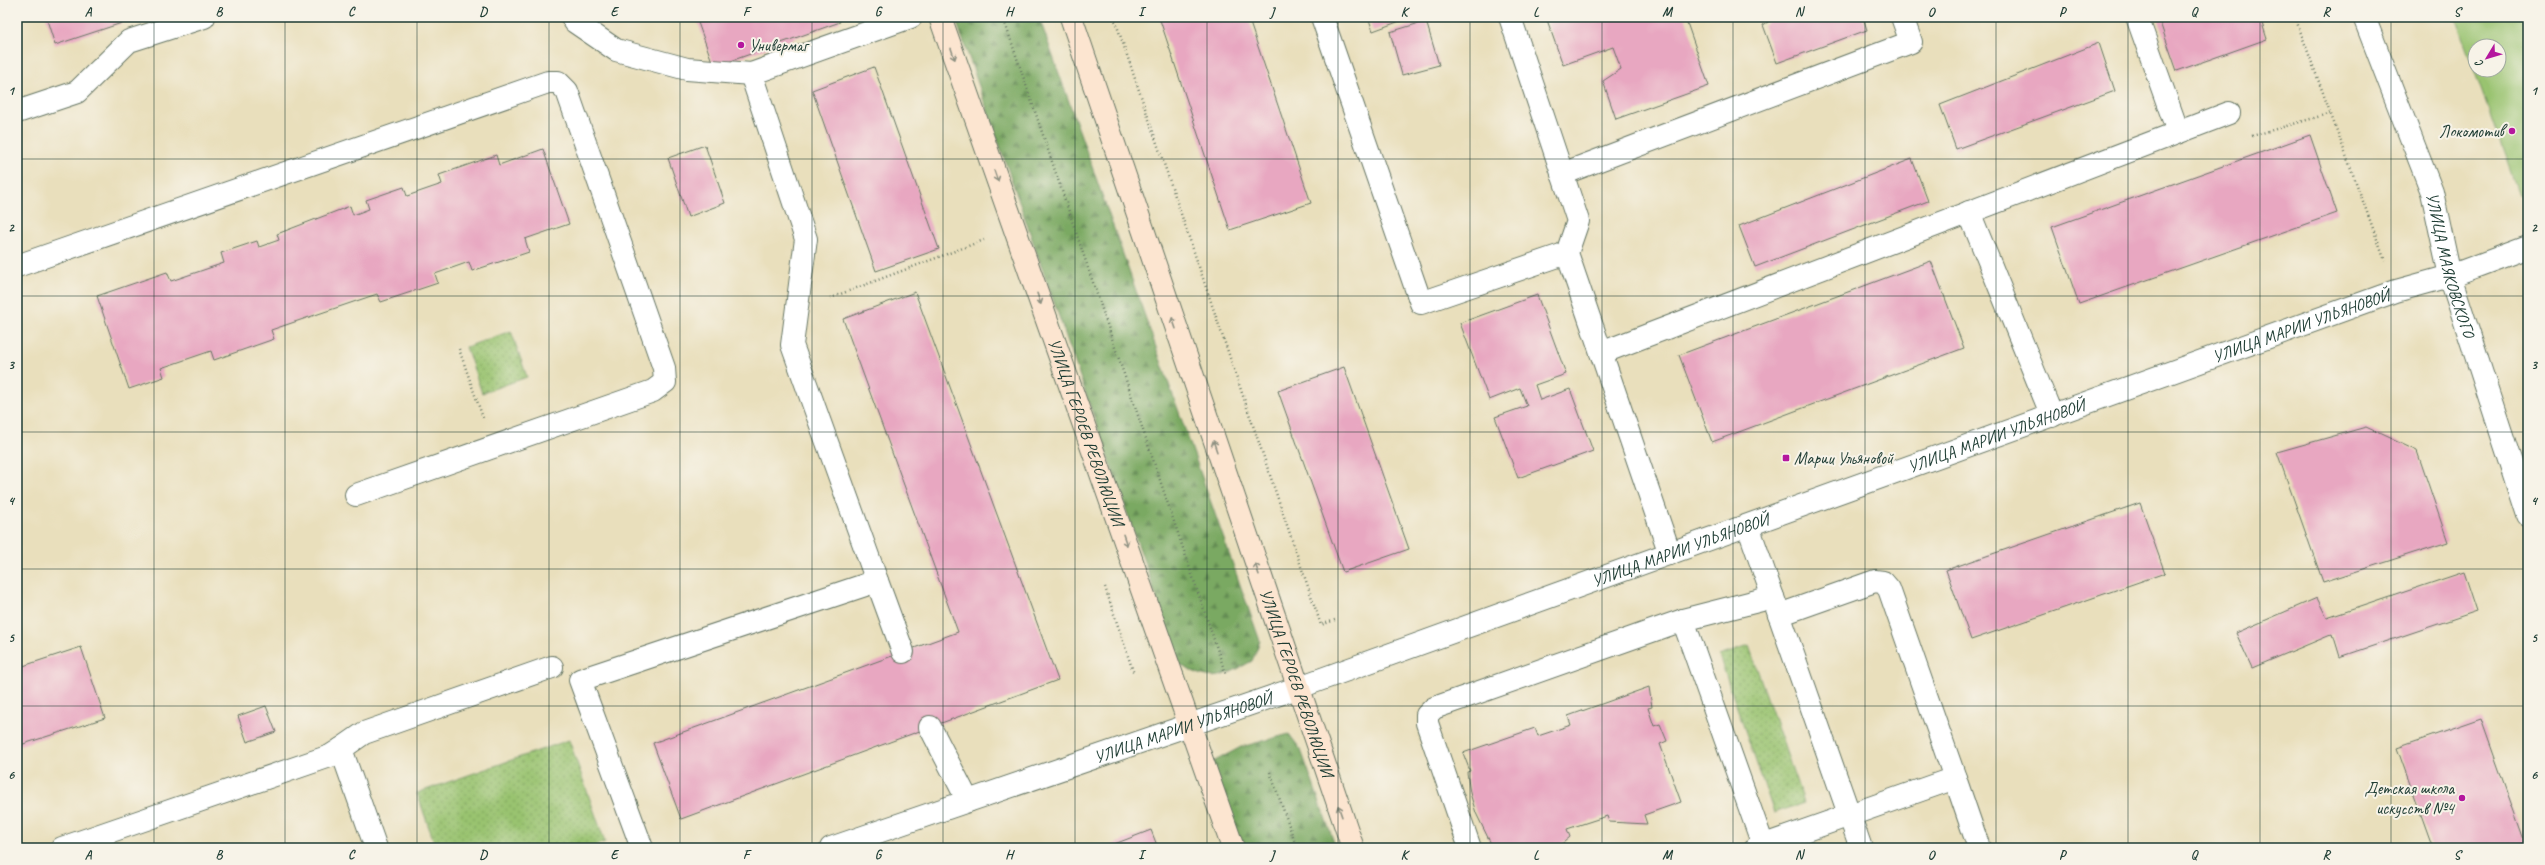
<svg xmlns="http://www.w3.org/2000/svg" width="2545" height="865" font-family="Caveat,sans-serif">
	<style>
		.forest { fill: url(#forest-firs); stroke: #4c734b }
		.park { fill: url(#park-dots); stroke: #5c8052 }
		.garden { fill: #99c36f; stroke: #5c8052; fill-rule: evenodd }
		.building { fill: #e8a7c1 }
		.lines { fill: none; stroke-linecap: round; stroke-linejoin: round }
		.lane-casing { stroke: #667664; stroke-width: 24 }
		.street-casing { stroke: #667664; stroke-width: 24 }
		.secondary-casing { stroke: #667664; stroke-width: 24 }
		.path { stroke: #667664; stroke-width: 2.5; stroke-dasharray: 1 3; stroke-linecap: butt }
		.lane { stroke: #fff; stroke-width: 22 }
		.street { stroke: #fff; stroke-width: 22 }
		.secondary { stroke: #fce5d0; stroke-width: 22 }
		.oneway { stroke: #8e9182 }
		.grid { fill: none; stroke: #1f3d34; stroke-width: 1; stroke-opacity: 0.55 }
		.poi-dot { fill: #b5179e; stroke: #f7f3e8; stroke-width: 1.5 }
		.labels { text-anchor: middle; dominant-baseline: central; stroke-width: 4; stroke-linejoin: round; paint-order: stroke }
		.poi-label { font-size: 17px; fill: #1f3d34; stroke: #f7f3e8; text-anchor: start }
		.street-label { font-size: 17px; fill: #1f3d34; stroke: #f7f3e8 }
		.neatline { fill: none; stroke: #1f3d34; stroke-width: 1.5 }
		.grid-label { font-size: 13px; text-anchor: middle; font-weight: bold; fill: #1f3d34 }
	</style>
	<defs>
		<pattern id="forest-firs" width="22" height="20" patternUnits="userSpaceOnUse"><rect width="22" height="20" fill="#7aa962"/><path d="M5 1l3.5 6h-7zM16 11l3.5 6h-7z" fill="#638b52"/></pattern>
		<pattern id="park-dots" width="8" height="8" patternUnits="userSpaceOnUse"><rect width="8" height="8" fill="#99c36f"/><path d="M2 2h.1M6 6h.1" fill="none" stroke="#7ca05c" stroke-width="1.8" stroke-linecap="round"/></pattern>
	</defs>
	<rect width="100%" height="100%" fill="#f7f3e8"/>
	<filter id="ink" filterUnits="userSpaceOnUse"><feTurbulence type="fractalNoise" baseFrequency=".025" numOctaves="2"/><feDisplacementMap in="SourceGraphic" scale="8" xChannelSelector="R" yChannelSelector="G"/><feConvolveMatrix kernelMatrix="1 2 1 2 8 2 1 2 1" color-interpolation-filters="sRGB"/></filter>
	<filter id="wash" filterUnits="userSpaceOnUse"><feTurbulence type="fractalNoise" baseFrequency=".012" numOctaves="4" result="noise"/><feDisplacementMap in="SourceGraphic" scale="16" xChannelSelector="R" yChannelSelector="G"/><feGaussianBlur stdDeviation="0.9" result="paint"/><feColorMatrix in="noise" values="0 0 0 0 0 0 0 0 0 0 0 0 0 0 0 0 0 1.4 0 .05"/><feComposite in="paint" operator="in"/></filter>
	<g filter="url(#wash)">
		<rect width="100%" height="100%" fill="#e9dfbc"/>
		<g class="forest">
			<path d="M955,17h84l221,624 -8,20c-33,18 -38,22 -72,4z"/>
			<polygon points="1289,734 1301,750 1336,848 1241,848 1211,763 1241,747"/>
		</g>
		<g class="park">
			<polygon points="511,331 527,377 482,393 466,347"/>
			<polygon points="1749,646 1804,803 1774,813 1719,656"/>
			<polygon points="569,740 605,842 589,848 436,848 417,793"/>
		</g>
		<path class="garden" d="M2455,17h73v175l-9,3zM2475,46h24v24h-24z"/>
		<g id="blocks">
			<g class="building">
				<polygon points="46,17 140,17 55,45"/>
				<polygon points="696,17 838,17 840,22 714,67"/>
				<polygon points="1159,17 1248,17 1311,203 1230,230"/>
				<polygon points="1368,17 1411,17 1373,31"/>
				<polygon points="1546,17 1685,17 1709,86 1616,119 1603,81 1621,69 1613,47 1563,65"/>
				<polygon points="1776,17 1863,17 1867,30 1777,63 1763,25"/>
				<polygon points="2158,17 2260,17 2267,39 2177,71"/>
				<polygon points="1426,21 1439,65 1402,75 1390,32"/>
				<polygon points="2099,43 2115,91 1956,149 1940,105"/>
				<polygon points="874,67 939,249 876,271 812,90"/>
				<polygon points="2310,135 2337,213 2079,304 2052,227"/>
				<polygon points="705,145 725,203 688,217 668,158"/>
				<polygon points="543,149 569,224 525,239 529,252 472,271 469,262 435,274 438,283 381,302 377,294 271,330 274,339 214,360 211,351 161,368 164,377 129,389 97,296 167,272 171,281 224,263 221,253 257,241 259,247 279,240 277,234 350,206 353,215 369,209 366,200 404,187 407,196 442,184 439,175 496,155 499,165"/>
				<polygon points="1912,159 1928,201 1755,267 1739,226"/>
				<polygon points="1931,261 1964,348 1712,442 1679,355"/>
				<polygon points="915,292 1058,680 681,819 653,743 958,632 843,319"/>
				<polygon points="1537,295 1566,374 1535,385 1540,400 1570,389 1593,451 1518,478 1495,417 1527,406 1520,388 1489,400 1460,323"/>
				<polygon points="1344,367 1409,549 1343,572 1278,391"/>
				<polygon points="2366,427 2417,451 2448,542 2323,582 2277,452"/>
				<polygon points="2140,503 2165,573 1971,640 1946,570"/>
				<polygon points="2464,572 2477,611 2340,657 2333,634 2252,668 2236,633 2317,598 2327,618"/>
				<polygon points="81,647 105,718 17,746 17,668"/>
				<polygon points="1649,687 1652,707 1648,708 1654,726 1660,724 1667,741 1660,744 1681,802 1644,815 1647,824 1609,822 1607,816 1567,829 1570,837 1557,848 1493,848 1476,813 1470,793 1467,772 1470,771 1463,753 1535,728 1538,736 1571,725 1568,716"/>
				<polygon points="266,706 276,732 247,742 238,716"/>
				<polygon points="2481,719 2527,848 2433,848 2397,748"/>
				<polygon points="1151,830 1158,848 1104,848"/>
			</g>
		</g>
	</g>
	<g filter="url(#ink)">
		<use href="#blocks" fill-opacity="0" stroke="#667664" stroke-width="1"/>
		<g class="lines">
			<g class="lane-casing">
				<g id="lane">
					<polyline points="572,17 575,22 616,50 687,69 751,74"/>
					<polyline points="1322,17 1421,303 1567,253"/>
					<polyline points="1510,17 1578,221 1567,253 1670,554"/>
					<polyline points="2137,17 2178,132"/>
					<polyline points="17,112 77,92 129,41 204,17"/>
					<polyline points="1562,174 1911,42 1902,17"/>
					<polyline points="1969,212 2052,416"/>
					<polyline points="17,266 548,82 558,82 567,91 664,368 665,382 653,391 356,495"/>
					<polyline points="1601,353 2229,113"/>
					<polyline points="1748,526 1861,848"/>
					<polyline points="877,581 903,652"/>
					<polyline points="1779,615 1875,581 1883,582 1889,589 1955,778"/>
					<polyline points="1683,620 1763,845"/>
					<polyline points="930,727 968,801"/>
					<polyline points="62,848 330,756 341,749"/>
					<polyline points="376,848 341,749 364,733 552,667"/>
					<polyline points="642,848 580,680 877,581 792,345 806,239 751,74 911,17"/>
					<polyline points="1470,848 1427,723 1427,715 1434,708 1683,620 1773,597"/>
					<polyline points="1756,848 1955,778 1979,848"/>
				</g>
			</g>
			<g class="street-casing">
				<g id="street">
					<path id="s1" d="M2364,17l68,175 18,84 78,239"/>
					<path id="s2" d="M831,848l466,-160 1099,-397 54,-15 78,-29"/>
				</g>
			</g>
			<g class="secondary-casing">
				<g id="secondary">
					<path id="s3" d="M940,17l293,831"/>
					<path id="s4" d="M1071,17l282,831"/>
				</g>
			</g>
			<g class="path">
				<polyline points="1003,17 1226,675"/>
				<polyline points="1114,17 1321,625 1335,620"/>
				<polyline points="2295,17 2385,261"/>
				<polyline points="2252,136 2331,113"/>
				<polyline points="830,298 984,240"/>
				<polyline points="459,349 483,418"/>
				<polyline points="1105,587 1134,674"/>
				<polyline points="1270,772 1297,848"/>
			</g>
			<use href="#lane" class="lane"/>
			<use href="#street" class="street"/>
			<use href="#secondary" class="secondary"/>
		</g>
		<defs><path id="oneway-shaft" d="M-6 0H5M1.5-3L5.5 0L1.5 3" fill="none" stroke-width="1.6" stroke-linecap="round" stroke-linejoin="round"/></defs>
		<g class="oneway">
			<use href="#oneway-shaft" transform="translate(953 54) rotate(71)"/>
			<use href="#oneway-shaft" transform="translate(996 176) rotate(71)"/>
			<use href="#oneway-shaft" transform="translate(1039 299) rotate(71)"/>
			<use href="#oneway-shaft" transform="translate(1174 323) rotate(-109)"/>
			<use href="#oneway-shaft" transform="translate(1215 446) rotate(-109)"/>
			<use href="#oneway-shaft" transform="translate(1125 540) rotate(71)"/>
			<use href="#oneway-shaft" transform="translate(1257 569) rotate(-109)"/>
			<use href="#oneway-shaft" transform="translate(1340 811) rotate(-109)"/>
		</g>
	</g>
	<path class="grid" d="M154,17v831M285,17v831M417,17v831M549,17v831M680,17v831M812,17v831M943,17v831M1075,17v831M1207,17v831M1338,17v831M1470,17v831M1602,17v831M1733,17v831M1865,17v831M1996,17v831M2128,17v831M2260,17v831M2391,17v831M17,159h2511M17,296h2511M17,432h2511M17,569h2511M17,706h2511"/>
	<g class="poi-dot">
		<circle cx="741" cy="45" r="4"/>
		<circle cx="2512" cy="131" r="4"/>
		<rect x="1782" y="454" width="8" height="8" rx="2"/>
		<circle cx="2462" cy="798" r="4"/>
	</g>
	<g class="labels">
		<g class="poi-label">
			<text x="749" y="45">Универмаг</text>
			<text x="2504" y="131" text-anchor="end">Локомотив</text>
			<text x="1794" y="458">Марии Ульяновой</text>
			<text x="2454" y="788" text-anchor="end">Детская школа<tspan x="2454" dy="20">искусств №4</tspan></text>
		</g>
		<g class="street-label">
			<text stroke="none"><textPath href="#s1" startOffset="263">УЛИЦА МАЯКОВСКОГО</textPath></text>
			<text stroke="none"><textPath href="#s2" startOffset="1560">УЛИЦА МАРИИ УЛЬЯНОВОЙ</textPath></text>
			<text stroke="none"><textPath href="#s3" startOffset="440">УЛИЦА ГЕРОЕВ РЕВОЛЮЦИИ</textPath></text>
			<text stroke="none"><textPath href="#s2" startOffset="1236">УЛИЦА МАРИИ УЛЬЯНОВОЙ</textPath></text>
			<text stroke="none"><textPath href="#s2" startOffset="900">УЛИЦА МАРИИ УЛЬЯНОВОЙ</textPath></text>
			<text stroke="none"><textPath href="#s4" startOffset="703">УЛИЦА ГЕРОЕВ РЕВОЛЮЦИИ</textPath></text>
			<text stroke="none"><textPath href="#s2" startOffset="372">УЛИЦА МАРИИ УЛЬЯНОВОЙ</textPath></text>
		</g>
	</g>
	<rect width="2545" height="865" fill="none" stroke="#f7f3e8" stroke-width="44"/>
	<g transform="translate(2487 58) rotate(232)"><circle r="19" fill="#f7f3e8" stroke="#a1aaa0"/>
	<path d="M0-3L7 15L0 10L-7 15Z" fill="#b5179e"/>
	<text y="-6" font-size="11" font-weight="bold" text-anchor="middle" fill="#1f3d34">С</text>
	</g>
	<rect x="22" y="22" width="2501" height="821" class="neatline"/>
	<g class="grid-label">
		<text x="88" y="16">A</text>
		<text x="219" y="16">B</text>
		<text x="351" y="16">C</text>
		<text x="483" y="16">D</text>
		<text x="614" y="16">E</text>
		<text x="746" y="16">F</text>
		<text x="878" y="16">G</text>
		<text x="1009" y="16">H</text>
		<text x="1141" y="16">I</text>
		<text x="1272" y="16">J</text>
		<text x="1404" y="16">K</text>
		<text x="1536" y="16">L</text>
		<text x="1667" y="16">M</text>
		<text x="1799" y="16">N</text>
		<text x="1931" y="16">O</text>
		<text x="2062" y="16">P</text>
		<text x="2194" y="16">Q</text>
		<text x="2326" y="16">R</text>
		<text x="2457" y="16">S</text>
		<text x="11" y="95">1</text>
		<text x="2534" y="95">1</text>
		<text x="11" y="232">2</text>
		<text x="2534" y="232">2</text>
		<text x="11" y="369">3</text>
		<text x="2534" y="369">3</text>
		<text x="11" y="505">4</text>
		<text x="2534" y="505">4</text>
		<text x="11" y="642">5</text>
		<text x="2534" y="642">5</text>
		<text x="11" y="779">6</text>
		<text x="2534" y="779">6</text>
		<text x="88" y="859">A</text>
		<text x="219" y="859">B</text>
		<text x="351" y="859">C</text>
		<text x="483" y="859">D</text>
		<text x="614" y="859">E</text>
		<text x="746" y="859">F</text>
		<text x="878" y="859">G</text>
		<text x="1009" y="859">H</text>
		<text x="1141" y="859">I</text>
		<text x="1272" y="859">J</text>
		<text x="1404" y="859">K</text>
		<text x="1536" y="859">L</text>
		<text x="1667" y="859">M</text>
		<text x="1799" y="859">N</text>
		<text x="1931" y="859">O</text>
		<text x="2062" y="859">P</text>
		<text x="2194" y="859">Q</text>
		<text x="2326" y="859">R</text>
		<text x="2457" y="859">S</text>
	</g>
</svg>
